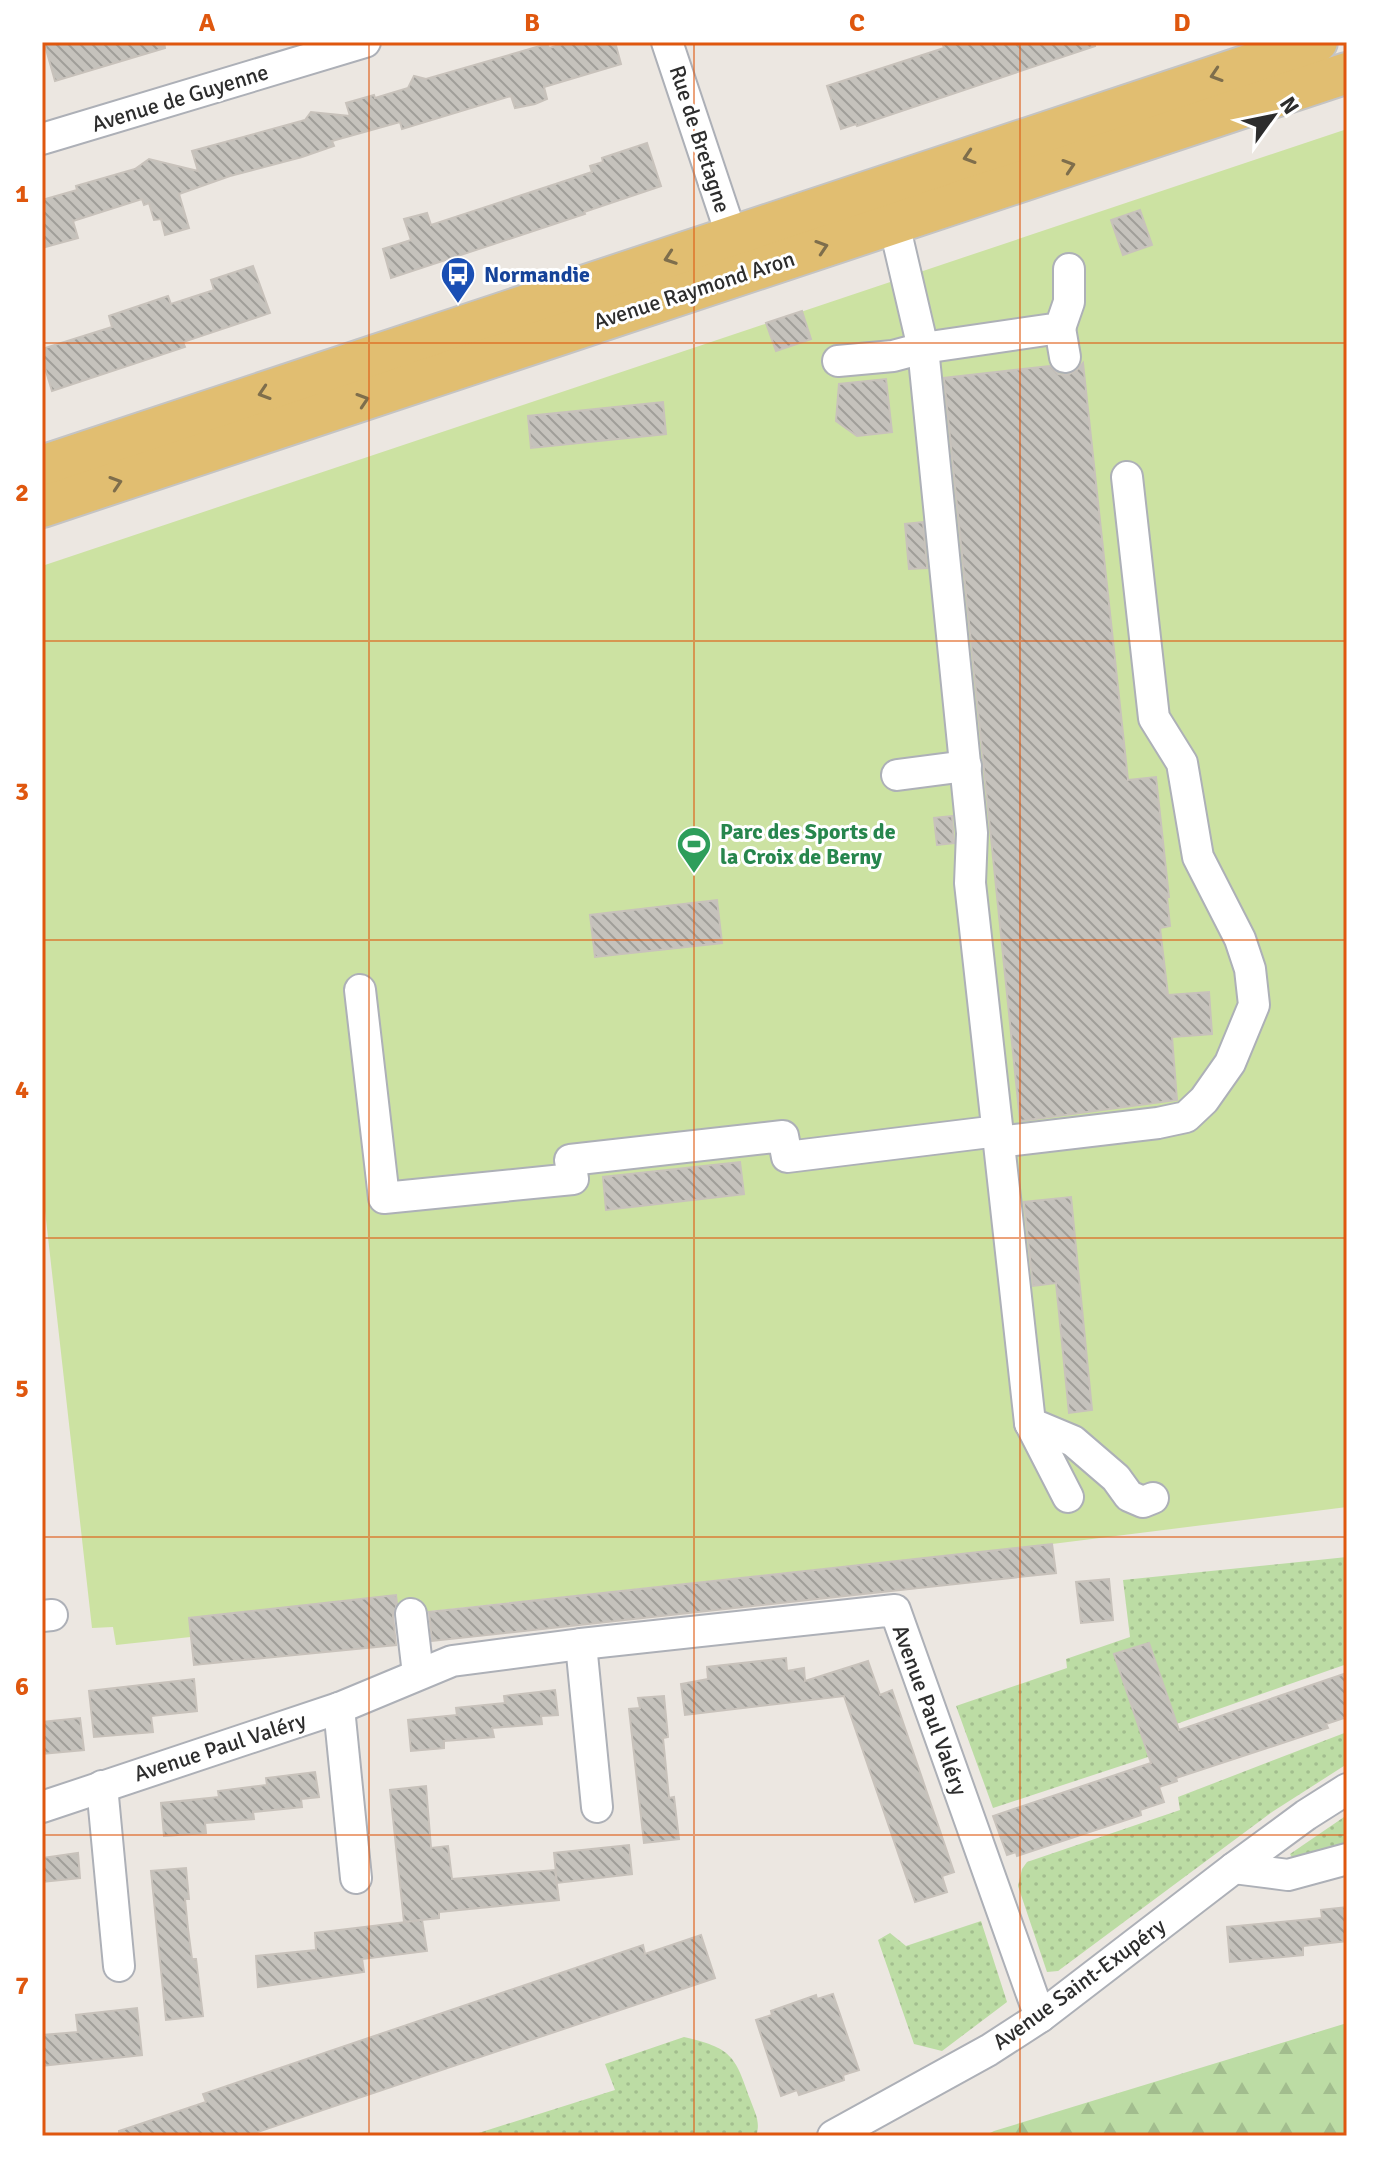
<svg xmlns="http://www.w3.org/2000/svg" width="1389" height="2178" font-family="Signika,sans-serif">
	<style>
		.forest { fill: url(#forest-firs) }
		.garden { fill: url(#garden-dots) }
		.pitch { fill: #cce2a2 }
		.building { fill: url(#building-back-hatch); stroke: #c8c2bb; stroke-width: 2 }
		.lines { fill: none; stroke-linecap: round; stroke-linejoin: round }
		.minor-casing { stroke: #adb0b7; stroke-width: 34 }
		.major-casing { stroke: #c4c4c4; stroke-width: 44 }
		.minor { stroke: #fff; stroke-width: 30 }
		.major { stroke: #e1be71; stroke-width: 40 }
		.oneway { stroke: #7e6e4c }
		.grid { fill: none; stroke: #df570e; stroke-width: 2; stroke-opacity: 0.55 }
		.labels { text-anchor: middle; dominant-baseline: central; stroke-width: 6; stroke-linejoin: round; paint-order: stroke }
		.street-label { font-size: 22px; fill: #2d2d2d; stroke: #fff }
		.transit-label { font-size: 22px; font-weight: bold; fill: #164399; stroke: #fff; text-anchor: start }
		.leisure-label { font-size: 22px; font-weight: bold; fill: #27864d; stroke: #fff; text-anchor: start }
		.neatline { fill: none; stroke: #df570e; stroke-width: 3 }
		.grid-label { font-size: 26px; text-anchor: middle; font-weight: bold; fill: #df570e }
	</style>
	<defs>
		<pattern id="forest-firs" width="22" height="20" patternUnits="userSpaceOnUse" patternTransform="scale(2)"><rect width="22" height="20" fill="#bcdca4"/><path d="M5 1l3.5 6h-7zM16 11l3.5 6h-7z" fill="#a2bd8e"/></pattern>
		<pattern id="garden-dots" width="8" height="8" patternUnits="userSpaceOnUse" patternTransform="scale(2)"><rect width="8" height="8" fill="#bcdca4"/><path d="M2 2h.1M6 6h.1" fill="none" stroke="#a2bd8e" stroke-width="1.8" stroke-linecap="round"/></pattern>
		<pattern id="building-back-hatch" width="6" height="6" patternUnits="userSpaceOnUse" patternTransform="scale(2)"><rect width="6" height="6" fill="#c5c2bc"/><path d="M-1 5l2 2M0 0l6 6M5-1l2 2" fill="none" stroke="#a09e99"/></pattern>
	</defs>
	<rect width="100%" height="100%" fill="#ece7e1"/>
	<polygon class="forest" points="1347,2023 1347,2136 984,2136 994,2131"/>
	<g class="garden">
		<polygon points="1347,1557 1347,1664 1142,1736 1148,1757 993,1808 956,1706 1067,1668 1066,1659 1130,1637 1123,1580"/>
		<polygon points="1347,1732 1347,1764 1272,1812 1058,1971 1047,1972 1018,1886 1022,1869 1027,1862 1180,1810 1178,1797"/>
		<polygon points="1347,1815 1347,1852 1294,1861 1290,1854"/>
		<polygon points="981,1921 1007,2002 942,2051 914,2044 878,1940 890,1933 906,1946"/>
		<path d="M684,2037c47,11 51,18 66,62 5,14 11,23 6,37h-287l146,-46 -10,-26z"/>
	</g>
	<polygon class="pitch" points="1347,129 1347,1507 1052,1544 116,1645 113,1627 92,1628 42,1184 42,566"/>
	<g class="building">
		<polygon points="44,42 164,42 165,48 55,81"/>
		<polygon points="570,42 615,42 621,64 544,87 547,99 535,104 515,108 511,96 402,129 400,122 332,141 334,146 302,157 230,176 179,194 189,228 165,235 161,219 154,220 149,203 144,205 142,199 73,221 78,238 42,248 42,200 77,190 76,186 135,169 149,159 198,171 192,151 305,120 311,112 350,116 346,103 374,95 375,98 408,88 414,76 426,79 547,44 549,48"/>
		<polygon points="942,42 1094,42 1095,46 857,126 856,124 841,129 827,86 944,48"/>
		<polygon points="647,143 661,186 584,212 585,214 391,278 383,249 411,240 404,219 427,213 431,225 592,172 590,166 603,162 602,158"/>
		<polygon points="1140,210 1152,245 1123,255 1111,220"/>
		<polygon points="253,266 270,313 183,342 185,347 52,391 42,358 42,349 112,327 109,316 168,296 171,304 214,290 211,280"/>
		<polygon points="802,311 811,339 776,351 766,323"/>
		<polygon points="1083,363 1128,780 1156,777 1169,897 1167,897 1170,926 1160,928 1168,995 1209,992 1212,1034 1172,1037 1177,1100 1020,1121 944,378 1050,366 1058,374 1067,375 1076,371"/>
		<polygon points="886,379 892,432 857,436 836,421 839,384"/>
		<polygon points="663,402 666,434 531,448 528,416"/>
		<polygon points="923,522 927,568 909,569 905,524"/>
		<polygon points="952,816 954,843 937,845 934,818"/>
		<polygon points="717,900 722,943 595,957 590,915"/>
		<polygon points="740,1162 744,1194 606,1210 603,1177"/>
		<polygon points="1071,1197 1092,1410 1069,1413 1056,1283 1033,1286 1024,1202"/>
		<polygon points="1052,1544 1056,1573 432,1641 429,1612"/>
		<polygon points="1109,1579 1113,1620 1081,1623 1076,1582"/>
		<polygon points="396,1595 397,1604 393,1616 396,1645 194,1665 189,1618"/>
		<polygon points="1149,1643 1179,1730 1347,1673 1347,1717 1326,1724 1328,1728 1176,1778 1177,1781 1159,1787 1164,1802 1140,1810 1141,1815 1017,1856 1016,1852 1007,1855 993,1816 1151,1763 1114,1654"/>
		<polygon points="786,1658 787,1671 804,1668 805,1681 868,1661 880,1695 892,1690 954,1872 942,1876 947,1892 915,1902 844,1696 685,1715 681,1684 708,1679 707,1667"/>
		<polygon points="194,1679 197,1711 151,1716 153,1732 94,1737 89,1691"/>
		<polygon points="555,1690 558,1715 541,1716 542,1724 492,1728 494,1737 444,1741 444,1748 411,1751 408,1720 457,1715 456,1708 505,1703 504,1696"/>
		<polygon points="664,1696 668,1737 663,1738 669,1798 674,1797 679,1839 644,1843 629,1709 640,1708 638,1698"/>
		<polygon points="80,1718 84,1750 42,1754 42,1722"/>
		<polygon points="315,1772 319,1797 301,1799 302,1807 253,1812 254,1819 205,1823 206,1833 164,1836 161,1803 219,1797 218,1791 267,1785 266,1778"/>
		<polygon points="426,1786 431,1848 448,1846 452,1879 555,1870 559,1900 439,1912 439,1918 404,1922 390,1790"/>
		<polygon points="629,1845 632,1874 557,1883 554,1853"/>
		<polygon points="78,1853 80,1878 42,1882 42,1858"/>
		<polygon points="186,1868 189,1899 185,1899 188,1929 192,1959 196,1959 203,2016 166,2020 151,1871"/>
		<polygon points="1347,1907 1347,1941 1303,1946 1303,1955 1230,1962 1227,1927 1322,1918 1321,1910"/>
		<polygon points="422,1920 427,1951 362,1959 364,1972 258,1987 256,1956 316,1950 315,1933"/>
		<polygon points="701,1935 715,1978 246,2136 119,2136 119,2131 206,2102 203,2094 643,1945 645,1954"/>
		<polygon points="833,1994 859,2070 843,2075 844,2080 799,2095 797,2090 781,2096 756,2020 772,2015 771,2011 816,1995 817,1999"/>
		<polygon points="137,2008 142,2055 42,2066 42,2035 78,2032 76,2015"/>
	</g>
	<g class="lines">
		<g class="minor-casing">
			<g id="minor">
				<polyline points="667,42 732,237"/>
				<polyline points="42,139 365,42"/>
				<polyline points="894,224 923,348 972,833 970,883 1030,1423 1073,1441 1116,1478 1129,1496 1143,1502 1153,1498"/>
				<polyline points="1060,328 1065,357"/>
				<polyline points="838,361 893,356 923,348 1060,328 1069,302 1069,269"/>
				<polyline points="897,775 966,766"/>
				<polyline points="360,990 384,1198 573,1179 570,1160 783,1136 787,1157 998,1131"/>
				<polyline points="999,1142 1158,1123 1186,1117 1204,1100 1230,1063 1254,1005 1250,969 1240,939 1198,857 1182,763 1154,718 1127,477"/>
				<polyline points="1030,1423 1068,1497"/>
				<polyline points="411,1614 418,1674"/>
				<polyline points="42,1616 52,1615"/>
				<polyline points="581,1644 597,1807"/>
				<polyline points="339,1708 356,1878"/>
				<polyline points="102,1786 119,1966"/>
				<polyline points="42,1807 339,1708 452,1661 581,1644 895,1610 1040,2017"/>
				<polyline points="1234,1868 1288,1875 1347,1859"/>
				<polyline points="833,2136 989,2050 1040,2017 1234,1868 1306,1815 1347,1789"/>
			</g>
		</g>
		<g class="major-casing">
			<g id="major">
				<polyline points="42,466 1317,42"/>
				<polyline points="42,507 1347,73"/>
			</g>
		</g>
		<use href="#minor" class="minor"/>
		<use href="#major" class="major"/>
	</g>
	<defs><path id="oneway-chevron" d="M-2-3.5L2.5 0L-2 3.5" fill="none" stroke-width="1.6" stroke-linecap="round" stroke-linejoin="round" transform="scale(2)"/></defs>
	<g class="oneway">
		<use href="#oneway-chevron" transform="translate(1216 75) rotate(162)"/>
		<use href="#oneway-chevron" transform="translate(969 157) rotate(162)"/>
		<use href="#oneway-chevron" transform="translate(1069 166) rotate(-18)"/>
		<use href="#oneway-chevron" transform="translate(822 247) rotate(-18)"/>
		<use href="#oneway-chevron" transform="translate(670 258) rotate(161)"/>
		<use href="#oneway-chevron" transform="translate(264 393) rotate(162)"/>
		<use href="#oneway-chevron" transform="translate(363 400) rotate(-18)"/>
		<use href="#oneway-chevron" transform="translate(116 483) rotate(-18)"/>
	</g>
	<path class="grid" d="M369,42v2094M694,42v2094M1020,42v2094M42,343h1305M42,641h1305M42,940h1305M42,1238h1305M42,1537h1305M42,1835h1305"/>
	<defs>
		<g id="bus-pin" transform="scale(1.8)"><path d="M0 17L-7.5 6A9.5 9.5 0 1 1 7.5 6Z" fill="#1a4fb4" stroke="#fff"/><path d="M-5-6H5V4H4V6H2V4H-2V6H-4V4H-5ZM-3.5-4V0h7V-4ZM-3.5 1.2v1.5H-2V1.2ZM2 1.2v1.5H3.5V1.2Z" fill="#fff"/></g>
		<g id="stadium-pin" transform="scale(1.8)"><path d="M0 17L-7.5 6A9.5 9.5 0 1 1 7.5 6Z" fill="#2e9e5b" stroke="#fff"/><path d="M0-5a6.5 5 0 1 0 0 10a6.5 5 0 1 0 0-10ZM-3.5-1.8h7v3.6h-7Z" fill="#fff"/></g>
	</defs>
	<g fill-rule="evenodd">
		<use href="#bus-pin" x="458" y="274"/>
		<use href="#stadium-pin" x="694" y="844"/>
	</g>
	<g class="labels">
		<g class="street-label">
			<text transform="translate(180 98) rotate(-17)">Avenue de Guyenne</text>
			<text transform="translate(700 139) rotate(72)">Rue de Bretagne</text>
			<text transform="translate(694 290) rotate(-18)">Avenue Raymond Aron</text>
			<text transform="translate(930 1710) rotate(70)">Avenue Paul Valéry</text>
			<text transform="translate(220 1747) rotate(-18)">Avenue Paul Valéry</text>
			<text transform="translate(1079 1984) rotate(-36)">Avenue Saint-Exupéry</text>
		</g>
		<g class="transit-label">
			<text x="484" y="274">Normandie</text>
		</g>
		<g class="leisure-label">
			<text x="720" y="831">Parc des Sports de<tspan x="720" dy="25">la Croix de Berny</tspan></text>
		</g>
	</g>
	<rect width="1389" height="2178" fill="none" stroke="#ffffff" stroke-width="88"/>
	<g transform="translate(1273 116) rotate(57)" stroke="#ffffff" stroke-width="6" paint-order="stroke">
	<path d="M0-6L14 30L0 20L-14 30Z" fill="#2d2d2d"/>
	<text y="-12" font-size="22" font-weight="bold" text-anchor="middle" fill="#2d2d2d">N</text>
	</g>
	<rect x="44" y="44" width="1301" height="2090" class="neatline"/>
	<g class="grid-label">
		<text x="207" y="31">A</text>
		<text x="532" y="31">B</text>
		<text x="857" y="31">C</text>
		<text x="1182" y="31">D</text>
		<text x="22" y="202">1</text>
		<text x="22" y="501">2</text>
		<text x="22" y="800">3</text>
		<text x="22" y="1098">4</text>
		<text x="22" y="1397">5</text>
		<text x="22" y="1695">6</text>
		<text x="22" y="1994">7</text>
	</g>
</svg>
